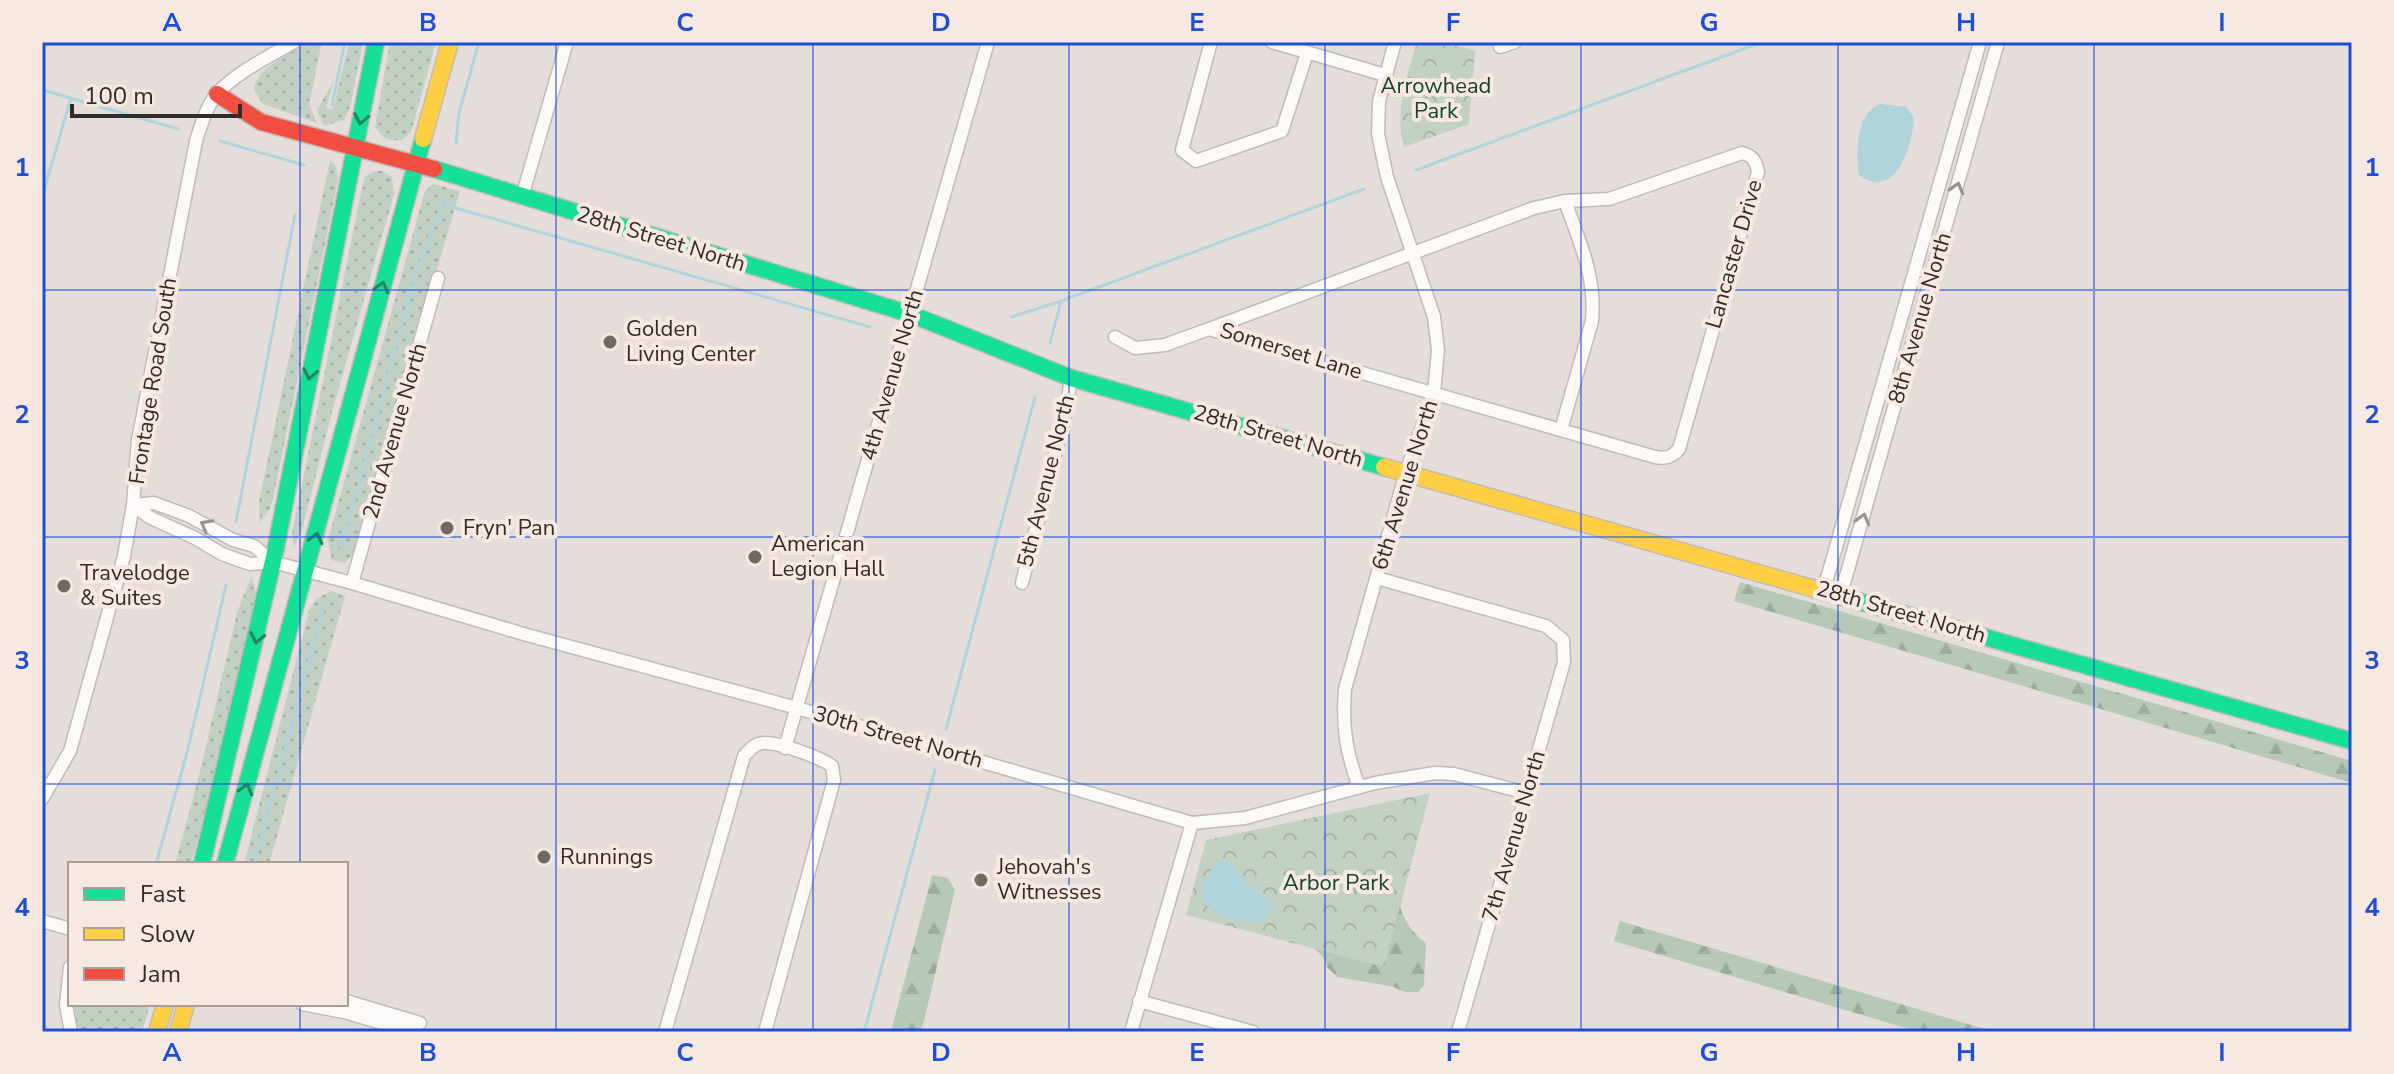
<svg xmlns="http://www.w3.org/2000/svg" width="2394" height="1074" font-family="'Nunito Sans',sans-serif">
	<style>
		.grass { fill: url(#grass-dots) }
		.forest { fill: url(#forest-firs) }
		.park { fill: url(#park-crowns) }
		.water { fill: #b0d4dc }
		.lines { fill: none; stroke-linecap: round; stroke-linejoin: round }
		.stream { stroke: #b0d4dc; stroke-width: 3 }
		.street-casing { stroke: #c1bab7; stroke-width: 15 }
		.fast-casing { stroke: #c1bab7; stroke-width: 19 }
		.slow-casing { stroke: #c1bab7; stroke-width: 19 }
		.jam-casing { stroke: #c1bab7; stroke-width: 19 }
		.street { stroke: #fbfaf9; stroke-width: 12 }
		.fast { stroke: #16e098; stroke-width: 16 }
		.slow { stroke: #ffcf43; stroke-width: 16 }
		.jam { stroke: #f24e42; stroke-width: 16 }
		.oneway { stroke: #248660 }
		.oneway2 { stroke: #969391 }
		.grid { fill: none; stroke: #1d4ed8; stroke-width: 2; stroke-opacity: 0.55 }
		.poi-dot { fill: #706a67; stroke: #f7e8e1; stroke-width: 3 }
		.labels { text-anchor: middle; dominant-baseline: central; stroke-width: 8; stroke-linejoin: round; paint-order: stroke }
		.park-label { font-size: 22px; fill: #14452b; stroke: #f7e8e1 }
		.street-label { font-size: 22px; fill: #312c29; stroke: #f7e8e1 }
		.poi-label { font-size: 22px; fill: #312c29; stroke: #f7e8e1; text-anchor: start }
		.neatline { fill: none; stroke: #1d4ed8; stroke-width: 3 }
		.grid-label { font-size: 26px; text-anchor: middle; font-weight: bold; fill: #1d4ed8 }
	</style>
	<defs>
		<pattern id="grass-dots" width="8" height="8" patternUnits="userSpaceOnUse" patternTransform="scale(2)"><rect width="8" height="8" fill="#c3d0c4"/><path d="M2 2h.1M6 6h.1" fill="none" stroke="#a8b3a8" stroke-width="1.8" stroke-linecap="round"/></pattern>
		<pattern id="forest-firs" width="22" height="20" patternUnits="userSpaceOnUse" patternTransform="scale(2)"><rect width="22" height="20" fill="#b6c8b8"/><path d="M5 1l3.5 6h-7zM16 11l3.5 6h-7z" fill="#9dac9e"/></pattern>
		<pattern id="park-crowns" width="20" height="18" patternUnits="userSpaceOnUse" patternTransform="scale(2)"><rect width="20" height="18" fill="#c3d0c4"/><path d="M2 6a3 3 0 1 1 6 0M12 15a3 3 0 1 1 6 0" fill="none" stroke="#a8b3a8"/></pattern>
	</defs>
	<rect width="100%" height="100%" fill="#e5ddd9"/>
	<g class="grass">
		<path d="M307,42h15l-13,63 8,18 -54,-19 -9,-14c2,-24 36,-34 53,-48z"/>
		<polygon points="349,42 363,42 350,107 344,120 324,126 317,110 334,80 326,108 333,110"/>
		<path d="M390,42h46l-25,90 -9,8c-14,1 -19,-1 -27,-13z"/>
		<polygon points="330,160 336,166 338,180 273,499 270,509 260,523 259,502"/>
		<polygon points="374,171 382,171 392,177 394,194 332,412 302,530 294,547 292,534 364,178"/>
		<polygon points="433,184 460,191 354,553 345,563 332,560 328,540 425,191"/>
		<polygon points="251,577 256,592 255,603 220,760 191,864 175,864 199,776 237,613"/>
		<polygon points="331,591 345,596 269,864 244,864 309,611 316,599"/>
		<polygon points="74,1004 150,1004 142,1032 78,1032"/>
	</g>
	<g class="forest">
		<polygon points="1740,582 2352,761 2352,783 1734,601"/>
		<polygon points="932,875 948,878 955,890 924,1021 920,1032 891,1032"/>
		<path d="M1398,891c2,24 9,37 28,52l-2,42 -6,7h-12l-16,-6 -53,-9 -10,-10 -4,-10 -33,-34z"/>
		<polygon points="1620,921 1995,1032 1919,1032 1614,941"/>
	</g>
	<g class="park">
		<path d="M1417,42h27l31,9 -6,73 -65,23c-10,-36 3,-70 13,-105z"/>
		<polygon points="1430,793 1384,967 1186,915 1206,840"/>
	</g>
	<g class="water">
		<path d="M1880,104l26,3 8,10c-1,28 -18,85 -55,58 -4,-21 -3,-62 21,-71z"/>
		<path d="M1225,860l7,3c15,23 16,24 39,37 6,41 -64,13 -68,1 -3,-7 0,-18 4,-24 4,-9 9,-14 18,-17z"/>
	</g>
	<g class="lines">
		<g class="stream">
			<polyline points="42,90 178,129"/>
			<polyline points="332,105 345,42"/>
			<polyline points="220,141 304,165"/>
			<polyline points="456,143 459,113 479,42"/>
			<polyline points="1416,170 1762,42"/>
			<polyline points="42,197 71,98"/>
			<polyline points="1012,317 1061,301 1364,189"/>
			<polyline points="1050,343 1061,301"/>
			<polyline points="236,522 295,215"/>
			<polyline points="341,548 415,276 442,204 870,327"/>
			<polyline points="946,729 1035,397"/>
			<polyline points="156,864 188,749 226,585"/>
			<polyline points="254,864 324,606"/>
			<polyline points="864,1032 935,770"/>
		</g>
		<g class="street-casing">
			<g id="street">
				<polyline points="1211,42 1182,150 1196,161 1282,131 1307,53"/>
				<polyline points="1272,42 1385,75"/>
				<polyline points="1500,47 1515,42"/>
				<path d="M1742,153c11,3 14,8 16,19l-79,277c-7,8 -13,10 -24,8l-446,-128 325,-121 31,-7 44,-2z"/>
				<polyline points="522,197 567,42"/>
				<polyline points="1115,337 1135,348 1165,345 1209,329"/>
				<path d="M1561,430l31,-109c4,-46 -12,-77 -27,-120"/>
				<polyline points="133,505 149,517 195,538 222,554 250,564 273,562 352,583 527,635 797,708 1192,823 1245,818 1375,783 1435,773 1454,774 1526,793"/>
				<polyline points="133,505 154,503 189,516 233,540 254,546 273,562"/>
				<polyline points="1377,578 1546,626 1563,640 1564,662 1458,1032"/>
				<polyline points="352,583 438,278"/>
				<polyline points="1022,583 1066,411 1071,378"/>
				<polyline points="1824,589 1980,42"/>
				<polyline points="1841,594 1998,42"/>
				<polyline points="785,748 988,42"/>
				<path d="M1359,787c-13,-35 -17,-60 -14,-98l61,-217 28,-79 4,-43 -4,-33 -47,-140 -9,-43 1,-33 16,-59"/>
				<path d="M42,799l28,-48 54,-195 9,-51 5,-65 58,-299c5,-16 10,-33 20,-46 17,-21 54,-39 78,-53"/>
				<polyline points="42,921 70,929"/>
				<polyline points="70,967 66,1005 71,1032"/>
				<polyline points="346,1001 420,1023"/>
				<polyline points="1139,1001 1253,1032"/>
				<polyline points="302,1004 344,1012 413,1032"/>
				<path d="M665,1032l79,-276c6,-7 11,-13 21,-13 15,0 55,14 67,23l2,14 -69,252"/>
				<polyline points="1131,1032 1192,823"/>
			</g>
		</g>
		<g class="fast-casing">
			<g id="fast">
				<polyline points="434,169 910,314 1071,378 1384,467"/>
				<polyline points="1843,597 2352,741"/>
				<polyline points="202,864 274,557 376,42"/>
				<polyline points="225,864 423,139"/>
			</g>
		</g>
		<g class="slow-casing">
			<g id="slow">
				<polyline points="423,139 450,42"/>
				<polyline points="1384,467 1843,597"/>
				<polyline points="157,1032 165,1004"/>
				<polyline points="178,1032 186,1004"/>
			</g>
		</g>
		<g class="jam-casing">
			<polyline id="jam" points="217,94 261,122 434,169"/>
		</g>
		<use href="#street" class="street"/>
		<use href="#fast" class="fast"/>
		<use href="#slow" class="slow"/>
		<use href="#jam" class="jam"/>
	</g>
	<defs><path id="oneway-chevron" d="M-2-3.5L2.5 0L-2 3.5" fill="none" stroke-width="1.6" stroke-linecap="round" stroke-linejoin="round" transform="scale(2)"/></defs>
	<g class="oneway">
		<use href="#oneway-chevron" transform="translate(361 119) rotate(101)"/>
		<use href="#oneway-chevron" transform="translate(382 287) rotate(-75)"/>
		<use href="#oneway-chevron" transform="translate(310 374) rotate(101)"/>
		<use href="#oneway-chevron" transform="translate(316 538) rotate(-76)"/>
		<use href="#oneway-chevron" transform="translate(257 638) rotate(102)"/>
		<use href="#oneway-chevron" transform="translate(246 789) rotate(-74)"/>
	</g>
	<g class="oneway2">
		<use href="#oneway-chevron" transform="translate(1957 188) rotate(-74)"/>
		<use href="#oneway-chevron" transform="translate(1863 519) rotate(-74)"/>
		<use href="#oneway-chevron" transform="translate(206 525) rotate(-151)"/>
	</g>
	<path class="grid" d="M300,42v822M556,42v990M813,42v990M1069,42v990M1325,42v990M1581,42v990M1838,42v990M2094,42v990M42,290h2310M42,537h2310M42,784h2310M300,1004v28"/>
	<g class="poi-dot">
		<circle cx="610" cy="342" r="8"/>
		<circle cx="447" cy="528" r="8"/>
		<circle cx="755" cy="557" r="8"/>
		<circle cx="64" cy="586" r="8"/>
		<circle cx="544" cy="857" r="8"/>
		<circle cx="981" cy="880" r="8"/>
	</g>
	<g class="labels">
		<g class="park-label">
			<text x="1436" y="86">Arrowhead<tspan x="1436" dy="25">Park</tspan></text>
			<text x="1336" y="883">Arbor Park</text>
		</g>
		<g class="street-label">
			<text transform="translate(661 239) rotate(17)">28th Street North</text>
			<text transform="translate(1734 254) rotate(-74)">Lancaster Drive</text>
			<text transform="translate(1920 318) rotate(-74)">8th Avenue North</text>
			<text transform="translate(1291 351) rotate(17)">Somerset Lane</text>
			<text transform="translate(892 375) rotate(-74)">4th Avenue North</text>
			<text transform="translate(153 381) rotate(-81)">Frontage Road South</text>
			<text transform="translate(395 431) rotate(-74)">2nd Avenue North</text>
			<text transform="translate(1278 436) rotate(16)">28th Street North</text>
			<text transform="translate(1046 481) rotate(-76)">5th Avenue North</text>
			<text transform="translate(1405 485) rotate(-73)">6th Avenue North</text>
			<text transform="translate(1901 612) rotate(16)">28th Street North</text>
			<text transform="translate(898 737) rotate(16)">30th Street North</text>
			<text transform="translate(1514 836) rotate(-74)">7th Avenue North</text>
		</g>
		<g class="poi-label">
			<text x="626" y="329">Golden<tspan x="626" dy="25">Living Center</tspan></text>
			<text x="463" y="528">Fryn' Pan</text>
			<text x="771" y="544">American<tspan x="771" dy="25">Legion Hall</tspan></text>
			<text x="80" y="573">Travelodge<tspan x="80" dy="25">&amp; Suites</tspan></text>
			<text x="560" y="857">Runnings</text>
			<text x="997" y="867">Jehovah's<tspan x="997" dy="25">Witnesses</tspan></text>
		</g>
	</g>
	<rect width="2394" height="1074" fill="none" stroke="#f7e8e1" stroke-width="88"/>
	<rect x="68" y="862" width="280" height="144" fill="#f7e8e1" stroke="#a89d97" stroke-width="2"/>
	<rect x="84" y="888" width="40" height="12" fill="#16e098" stroke="#a89d97" stroke-width="2"/>
	<text x="140" y="902" font-size="24" fill="#312c29">Fast</text>
	<rect x="84" y="928" width="40" height="12" fill="#ffcf43" stroke="#a89d97" stroke-width="2"/>
	<text x="140" y="942" font-size="24" fill="#312c29">Slow</text>
	<rect x="84" y="968" width="40" height="12" fill="#f24e42" stroke="#a89d97" stroke-width="2"/>
	<text x="140" y="982" font-size="24" fill="#312c29">Jam</text>
	<path d="M72 104v12h168v-12" fill="none" stroke="#312c29" stroke-width="4"/>
	<text x="84" y="104" font-size="24" fill="#312c29" stroke="#f7e8e1" stroke-width="6" paint-order="stroke">100 m</text>
	<rect x="44" y="44" width="2306" height="986" class="neatline"/>
	<g class="grid-label">
		<text x="172" y="31">A</text>
		<text x="428" y="31">B</text>
		<text x="685" y="31">C</text>
		<text x="941" y="31">D</text>
		<text x="1197" y="31">E</text>
		<text x="1453" y="31">F</text>
		<text x="1709" y="31">G</text>
		<text x="1966" y="31">H</text>
		<text x="2222" y="31">I</text>
		<text x="22" y="176">1</text>
		<text x="2372" y="176">1</text>
		<text x="22" y="423">2</text>
		<text x="2372" y="423">2</text>
		<text x="22" y="669">3</text>
		<text x="2372" y="669">3</text>
		<text x="22" y="916">4</text>
		<text x="2372" y="916">4</text>
		<text x="172" y="1061">A</text>
		<text x="428" y="1061">B</text>
		<text x="685" y="1061">C</text>
		<text x="941" y="1061">D</text>
		<text x="1197" y="1061">E</text>
		<text x="1453" y="1061">F</text>
		<text x="1709" y="1061">G</text>
		<text x="1966" y="1061">H</text>
		<text x="2222" y="1061">I</text>
	</g>
</svg>
